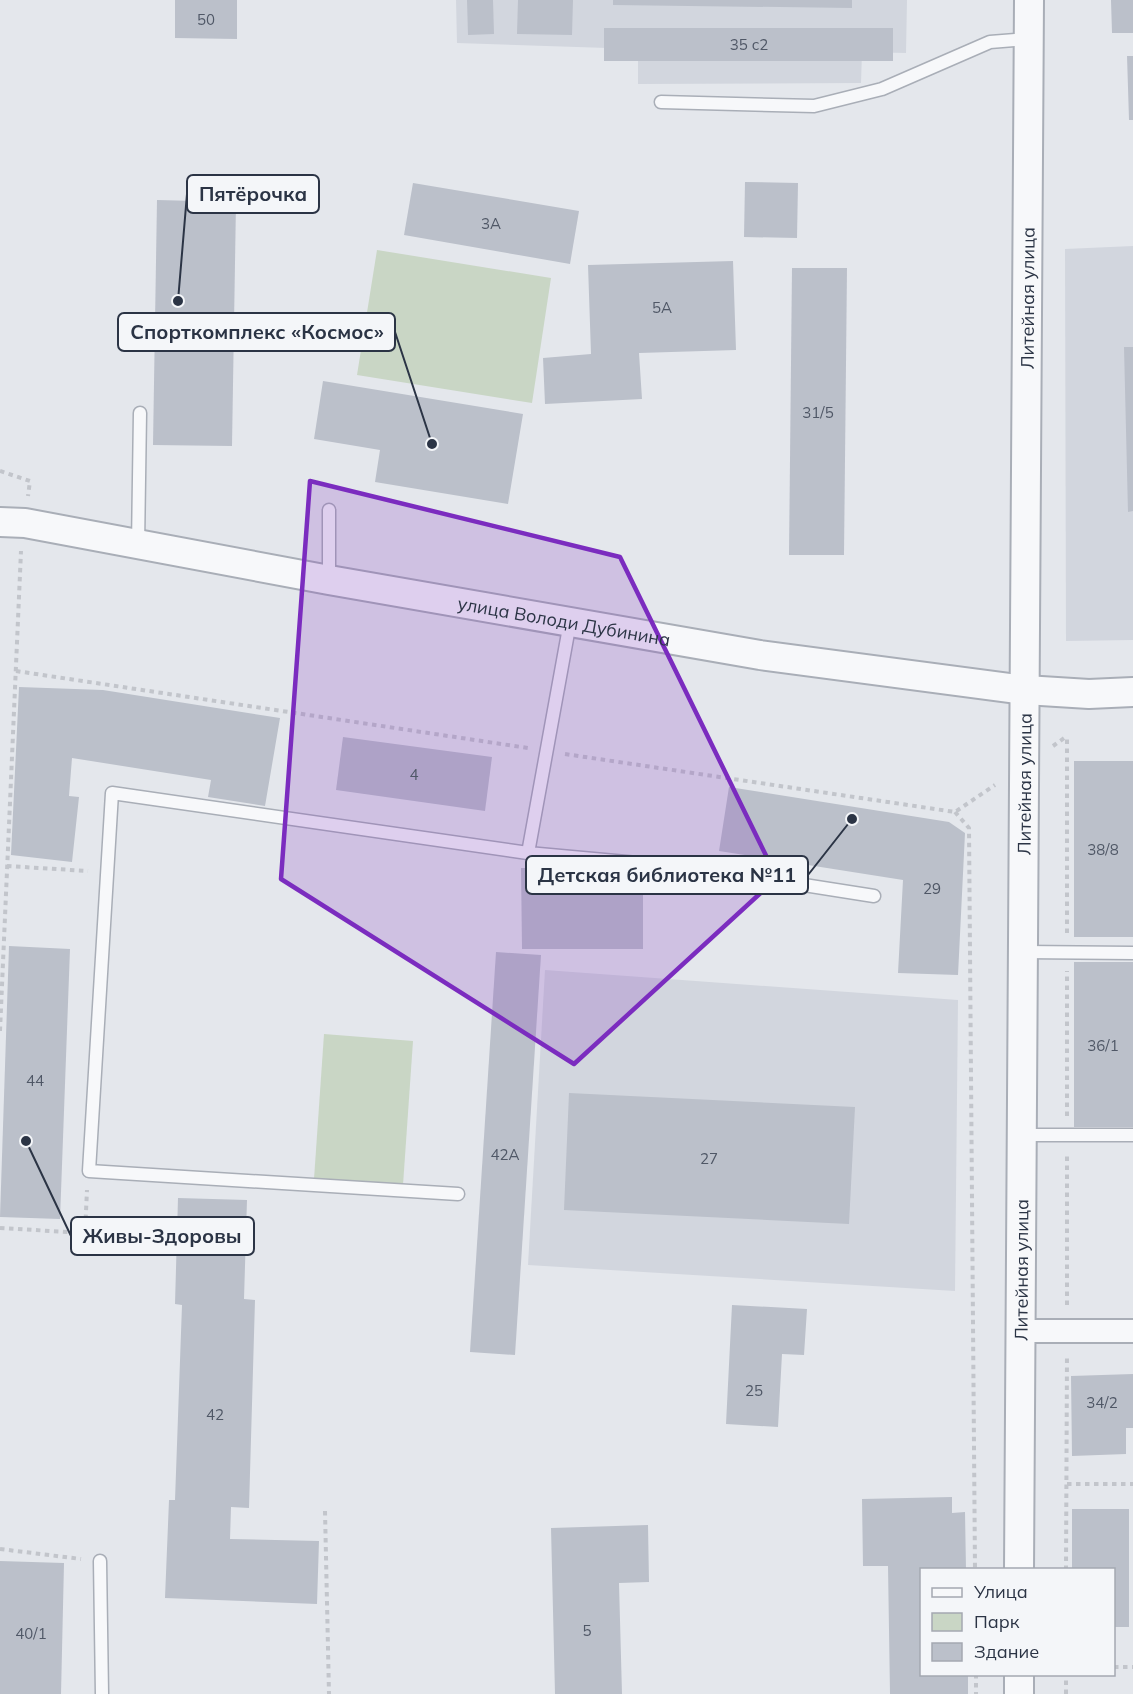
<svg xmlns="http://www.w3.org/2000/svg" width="1133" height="1694" font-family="Mulish,sans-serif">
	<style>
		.built { fill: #d2d6de }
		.green { fill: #c9d6c5 }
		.building { fill: #bbc0ca }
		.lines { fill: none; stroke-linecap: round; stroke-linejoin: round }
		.service-casing { stroke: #a9aeb7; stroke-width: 15 }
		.minor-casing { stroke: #a9aeb7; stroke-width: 26 }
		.tertiary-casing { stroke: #a9aeb7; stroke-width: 32 }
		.path { stroke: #c2c5cb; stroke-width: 4; stroke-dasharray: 4.5 4.5; stroke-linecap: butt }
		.service { stroke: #f7f8fa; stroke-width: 12 }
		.minor { stroke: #f7f8fa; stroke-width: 22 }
		.tertiary { stroke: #f7f8fa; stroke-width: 28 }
		.marked { fill: #7b2cbf; fill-opacity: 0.2; stroke: #7b2cbf; stroke-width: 4.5; stroke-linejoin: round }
		.labels { text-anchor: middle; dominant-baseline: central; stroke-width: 4.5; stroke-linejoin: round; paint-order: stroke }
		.number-label { font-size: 15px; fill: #4f5766 }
		.street-label { font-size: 18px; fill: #2b3445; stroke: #f4f6f9 }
		.leader { fill: none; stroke: #2b3445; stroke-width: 2 }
		.callout-dot { fill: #2b3445; stroke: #f4f6f9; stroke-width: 2 }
		.callout { fill: #f4f6f9; stroke: #2b3445; stroke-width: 2 }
		.callout-label { font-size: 20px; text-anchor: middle; font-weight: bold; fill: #2b3445 }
	</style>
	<rect width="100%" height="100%" fill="#e4e7ec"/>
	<g class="built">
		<polygon points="456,0 907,0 906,53 862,52 861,83 638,84 638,49 457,43"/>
		<polygon points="1133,246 1133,640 1066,641 1065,249"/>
		<polygon points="545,970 958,1000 955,1291 528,1265"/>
	</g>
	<g class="green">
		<polygon points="377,250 551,278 532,403 357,375"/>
		<polygon points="324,1034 413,1041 403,1185 314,1179"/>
	</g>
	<g class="building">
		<polygon points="175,0 237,0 237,39 175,38"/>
		<polygon points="467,0 493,0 494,34 468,35"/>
		<polygon points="518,0 573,0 572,35 517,34"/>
		<polygon points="613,0 852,0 852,8 613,5"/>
		<polygon points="1111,0 1133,0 1133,33 1112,33"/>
		<rect x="604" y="28" width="289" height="33"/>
		<polygon points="1127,56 1133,56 1133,120 1129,120"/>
		<polygon points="745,182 798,183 797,238 744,237"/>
		<polygon points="413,183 579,211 570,264 404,235"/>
		<polygon points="157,200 236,202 232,446 153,445"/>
		<polygon points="733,261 736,350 639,353 642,399 545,404 543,358 591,354 588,265"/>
		<polygon points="792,268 847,268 844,555 789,555"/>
		<polygon points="1124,347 1133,347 1133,511 1128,512"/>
		<polygon points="323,381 523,414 508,504 375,482 380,450 314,439"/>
		<polygon points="19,687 103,690 280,718 265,806 208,797 211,780 72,758 69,796 79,797 72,862 11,855"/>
		<polygon points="343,737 492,757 485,811 336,790"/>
		<rect x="1074" y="761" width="59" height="176"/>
		<polygon points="729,787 949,822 965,833 958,975 898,973 903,880 719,851"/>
		<polygon points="521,868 643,868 643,949 522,949"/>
		<polygon points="9,946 70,949 60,1219 0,1217"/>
		<polygon points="496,952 541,955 515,1355 470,1352"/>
		<rect x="1074" y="962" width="59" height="165"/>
		<polygon points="569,1093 855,1107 849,1224 564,1210"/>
		<polygon points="178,1198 247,1200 244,1299 255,1300 249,1508 231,1507 230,1539 319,1541 317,1604 165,1598 169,1500 175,1500 182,1305 175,1304"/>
		<polygon points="732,1305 807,1309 804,1355 782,1354 778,1427 726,1424"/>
		<polygon points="1133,1374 1133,1428 1126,1428 1126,1454 1072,1456 1071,1376"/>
		<polygon points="952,1497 952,1513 965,1512 966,1570 922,1570 922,1674 968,1674 968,1694 890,1694 888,1566 863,1566 862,1499"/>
		<polygon points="1072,1509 1129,1509 1129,1627 1114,1627 1114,1570 1072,1570"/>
		<polygon points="648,1525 649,1582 619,1583 622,1694 555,1694 551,1528"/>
		<polygon points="0,1561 64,1563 61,1694 0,1694"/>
	</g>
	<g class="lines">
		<g class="service-casing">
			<g id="service">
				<polyline points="661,102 814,106 882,89 990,42 1029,39"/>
				<polyline points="138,545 140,413"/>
				<polyline points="329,580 329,510"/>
				<polyline points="570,622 528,853 703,869 874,896"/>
				<polyline points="1023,952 1133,953"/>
				<polyline points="1021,1135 1133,1135"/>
				<polyline points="458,1194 89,1171 112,793 528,853"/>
				<polyline points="100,1561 102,1694"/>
			</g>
		</g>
		<g class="minor-casing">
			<polyline id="minor" points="1019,1331 1133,1331"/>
		</g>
		<g class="tertiary-casing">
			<g id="tertiary">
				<path id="s1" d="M0,522l25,1 304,57 431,75 265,35 64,4 44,-2"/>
				<path id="s2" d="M1019,1570l10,-1570"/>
				<polyline points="1019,1694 1019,1674"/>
			</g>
		</g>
		<g class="path">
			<polyline points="0,471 30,481 28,496"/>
			<polyline points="16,671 528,748"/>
			<polyline points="1053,746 1067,736"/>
			<polyline points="565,754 955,812 995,785"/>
			<polyline points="955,812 969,828 975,1570"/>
			<polyline points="7,866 88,871"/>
			<polyline points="1067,933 1067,737"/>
			<polyline points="0,1031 21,551"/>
			<polyline points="1067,1116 1067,971"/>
			<polyline points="0,1228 85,1233 87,1190"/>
			<polyline points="1067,1305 1067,1154"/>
			<polyline points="1067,1484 1133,1484"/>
			<polyline points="325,1511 329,1694"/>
			<polyline points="0,1549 81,1559"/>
			<polyline points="1066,1570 1067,1355"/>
			<polyline points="1114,1667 1133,1667"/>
			<polyline points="976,1674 976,1694"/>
			<polyline points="1066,1694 1066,1674"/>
		</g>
		<use href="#service" class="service"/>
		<use href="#minor" class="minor"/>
		<use href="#tertiary" class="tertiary"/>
	</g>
	<path class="marked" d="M310,481l310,76 157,321 -203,186 -293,-185z"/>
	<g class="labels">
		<g class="number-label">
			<text x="206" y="19">50</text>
			<text x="749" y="44">35 с2</text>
			<text x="491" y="223">3А</text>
			<text x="662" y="307">5А</text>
			<text x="818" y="412">31/5</text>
			<text x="414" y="774">4</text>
			<text x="1103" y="849">38/8</text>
			<text x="932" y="888">29</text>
			<text x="1103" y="1045">36/1</text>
			<text x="35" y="1080">44</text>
			<text x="505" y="1154">42А</text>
			<text x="709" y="1158">27</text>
			<text x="754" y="1390">25</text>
			<text x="1102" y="1402">34/2</text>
			<text x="215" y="1414">42</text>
			<text x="587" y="1630">5</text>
			<text x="31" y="1633">40/1</text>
		</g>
		<g class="street-label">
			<text stroke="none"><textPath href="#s2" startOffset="1272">Литейная улица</textPath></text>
			<text stroke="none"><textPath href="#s1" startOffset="573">улица Володи Дубинина</textPath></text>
			<text stroke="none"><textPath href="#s2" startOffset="786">Литейная улица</textPath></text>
			<text stroke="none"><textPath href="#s2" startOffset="300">Литейная улица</textPath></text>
		</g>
	</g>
	<path class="leader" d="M178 301L187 194M432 444L395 332M852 819L808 875M26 1141L71 1236"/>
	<g class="callout-dot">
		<circle cx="178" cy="301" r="6"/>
		<circle cx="432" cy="444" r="6"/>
		<circle cx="852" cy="819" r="6"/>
		<circle cx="26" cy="1141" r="6"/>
	</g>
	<g class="callout">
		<rect x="187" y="175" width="132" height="38" rx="6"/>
		<rect x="118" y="313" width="277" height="38" rx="6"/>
		<rect x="526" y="856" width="282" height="38" rx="6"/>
		<rect x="71" y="1217" width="183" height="38" rx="6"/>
	</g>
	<g class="callout-label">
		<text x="253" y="201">Пятёрочка</text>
		<text x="257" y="339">Спорткомплекс «Космос»</text>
		<text x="667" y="882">Детская библиотека №11</text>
		<text x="162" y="1243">Живы-Здоровы</text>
	</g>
	<rect x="920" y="1568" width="195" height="108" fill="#f4f6f9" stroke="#a4a8b1" stroke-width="1.5"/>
	<rect x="932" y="1588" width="30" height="9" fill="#f7f8fa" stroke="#a4a8b1" stroke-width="1.5"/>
	<text x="974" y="1598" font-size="18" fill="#2b3445">Улица</text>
	<rect x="932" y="1613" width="30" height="18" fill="#c9d6c5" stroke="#a4a8b1" stroke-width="1.5"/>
	<text x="974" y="1628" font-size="18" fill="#2b3445">Парк</text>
	<rect x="932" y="1643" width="30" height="18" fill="#bbc0ca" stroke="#a4a8b1" stroke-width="1.5"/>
	<text x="974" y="1658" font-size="18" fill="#2b3445">Здание</text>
</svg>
